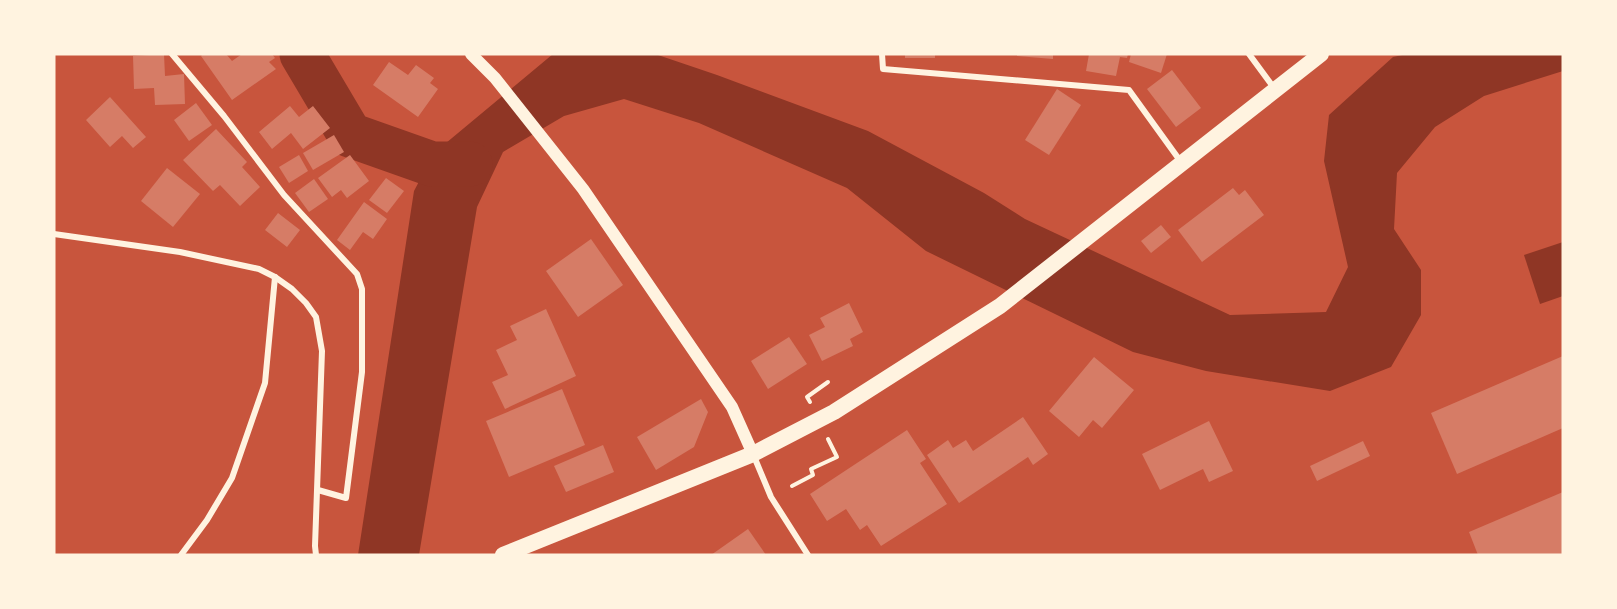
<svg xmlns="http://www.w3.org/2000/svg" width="1617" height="609" font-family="Figtree,sans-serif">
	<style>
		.water { fill: #8f3625 }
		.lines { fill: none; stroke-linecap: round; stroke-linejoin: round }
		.river { stroke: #8f3625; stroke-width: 45 }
		.building { fill: #d67c66 }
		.path { stroke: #fff3e0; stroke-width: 4 }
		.minor { stroke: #fff3e0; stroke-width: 6 }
		.secondary { stroke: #fff3e0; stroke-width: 12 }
		.trunk { stroke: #fff3e0; stroke-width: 16 }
	</style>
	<rect width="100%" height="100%" fill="#c8553d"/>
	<g class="water">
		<polygon points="553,54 655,54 717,75 868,131 984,193 1025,219 1230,315 1326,312 1348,267 1324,161 1329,115 1393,57 1407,54 1563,54 1563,71 1484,96 1435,127 1397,173 1394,229 1421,270 1421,315 1391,367 1330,391 1206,371 1133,352 926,251 847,188 699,123 624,99 564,116 503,152 477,207 419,555 358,555 414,191 434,153"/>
		<polygon points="1563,242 1563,296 1540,304 1524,255"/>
	</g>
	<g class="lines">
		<polyline class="river" points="302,54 350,135 432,164 470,164"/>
	</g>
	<g class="building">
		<polygon points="164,54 165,76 184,74 185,104 155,105 154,88 134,89 133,56"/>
		<polygon points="203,54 226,54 232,61 242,54 272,54 275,58 269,62 276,69 232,100 201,56"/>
		<rect x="905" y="54" width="30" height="4"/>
		<polygon points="1017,54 1053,54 1053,59 1017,56"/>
		<polygon points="1089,54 1128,54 1127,58 1120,57 1116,76 1086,71"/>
		<polygon points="1131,54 1167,54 1161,73 1129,62"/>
		<polygon points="389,62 408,75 416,65 434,78 430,83 438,89 418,117 373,85"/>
		<polygon points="1172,70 1201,108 1176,127 1147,89"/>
		<polygon points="1057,89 1081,105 1049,155 1025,140"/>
		<polygon points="110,97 146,137 133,148 122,136 110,147 86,120"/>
		<polygon points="196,103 212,125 189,141 174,120"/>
		<polygon points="290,106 299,117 313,106 330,128 303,149 291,133 272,149 259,132"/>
		<polygon points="216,129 247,162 242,167 260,187 240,206 220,185 213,191 183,160"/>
		<polygon points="334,135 344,152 313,170 303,153"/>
		<polygon points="299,155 308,171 289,183 279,167"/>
		<polygon points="350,155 369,181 347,198 341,190 332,197 318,178"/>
		<polygon points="167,168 200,194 173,227 141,201"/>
		<polygon points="386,178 404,191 387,213 369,200"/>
		<polygon points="314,179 328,199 309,212 295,193"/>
		<polygon points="1233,188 1239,195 1245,190 1264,215 1202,262 1178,230"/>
		<polygon points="364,202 387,219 373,239 363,232 350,250 337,240"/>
		<polygon points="278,213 300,230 287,247 265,230"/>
		<polygon points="1161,225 1171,237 1151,253 1141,241"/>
		<polygon points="591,239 623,285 578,317 546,271"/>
		<polygon points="849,303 863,332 850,339 853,346 822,361 809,335 825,327 820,318"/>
		<polygon points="546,309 576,376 505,409 492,382 508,375 496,350 517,340 510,326"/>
		<polygon points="789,337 807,364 768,389 751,361"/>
		<polygon points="1563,356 1563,428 1457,474 1431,413"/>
		<polygon points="1094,357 1134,390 1102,428 1093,420 1079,437 1049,411"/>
		<polygon points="562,389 585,445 509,477 486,421"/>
		<polygon points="701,399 708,412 694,447 656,470 637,437"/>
		<polygon points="1023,417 1048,454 1033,465 1028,457 959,503 927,455 948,440 953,448 966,440 973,451"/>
		<polygon points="1209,421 1233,471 1209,482 1203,469 1160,490 1142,454"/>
		<polygon points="907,430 926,459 920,463 947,504 881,546 867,525 860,530 846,509 827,521 810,494"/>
		<polygon points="1363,441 1370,456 1317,481 1310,466"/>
		<polygon points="603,445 614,472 566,492 554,466"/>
		<polygon points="1563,492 1563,555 1478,555 1469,532"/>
		<polygon points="748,529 766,555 711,555"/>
	</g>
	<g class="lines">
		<g class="path">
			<polyline points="810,402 807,397 828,382"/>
			<polyline points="792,486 813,475 811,469 837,457 828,439"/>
		</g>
		<g class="minor">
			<polyline points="172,54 224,116 284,195 357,274 362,289 362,372 346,498 318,490"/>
			<polyline points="882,54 883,69 1129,90 1181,162"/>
			<polyline points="1249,54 1274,88"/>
			<polyline points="54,234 180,252 259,269 275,277 292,289 306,303 316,317 322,351 315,546 316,555"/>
			<polyline points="753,454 771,497 808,555"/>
			<polyline points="181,555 207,520 232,478 265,383 275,277"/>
		</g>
		<polyline class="secondary" points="471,54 495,78 583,189 732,407 753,454"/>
		<polyline class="trunk" points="503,555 753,454 834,412 1000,306 1321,54"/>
	</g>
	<rect width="1617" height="609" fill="none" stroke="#fff3e0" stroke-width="111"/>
</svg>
